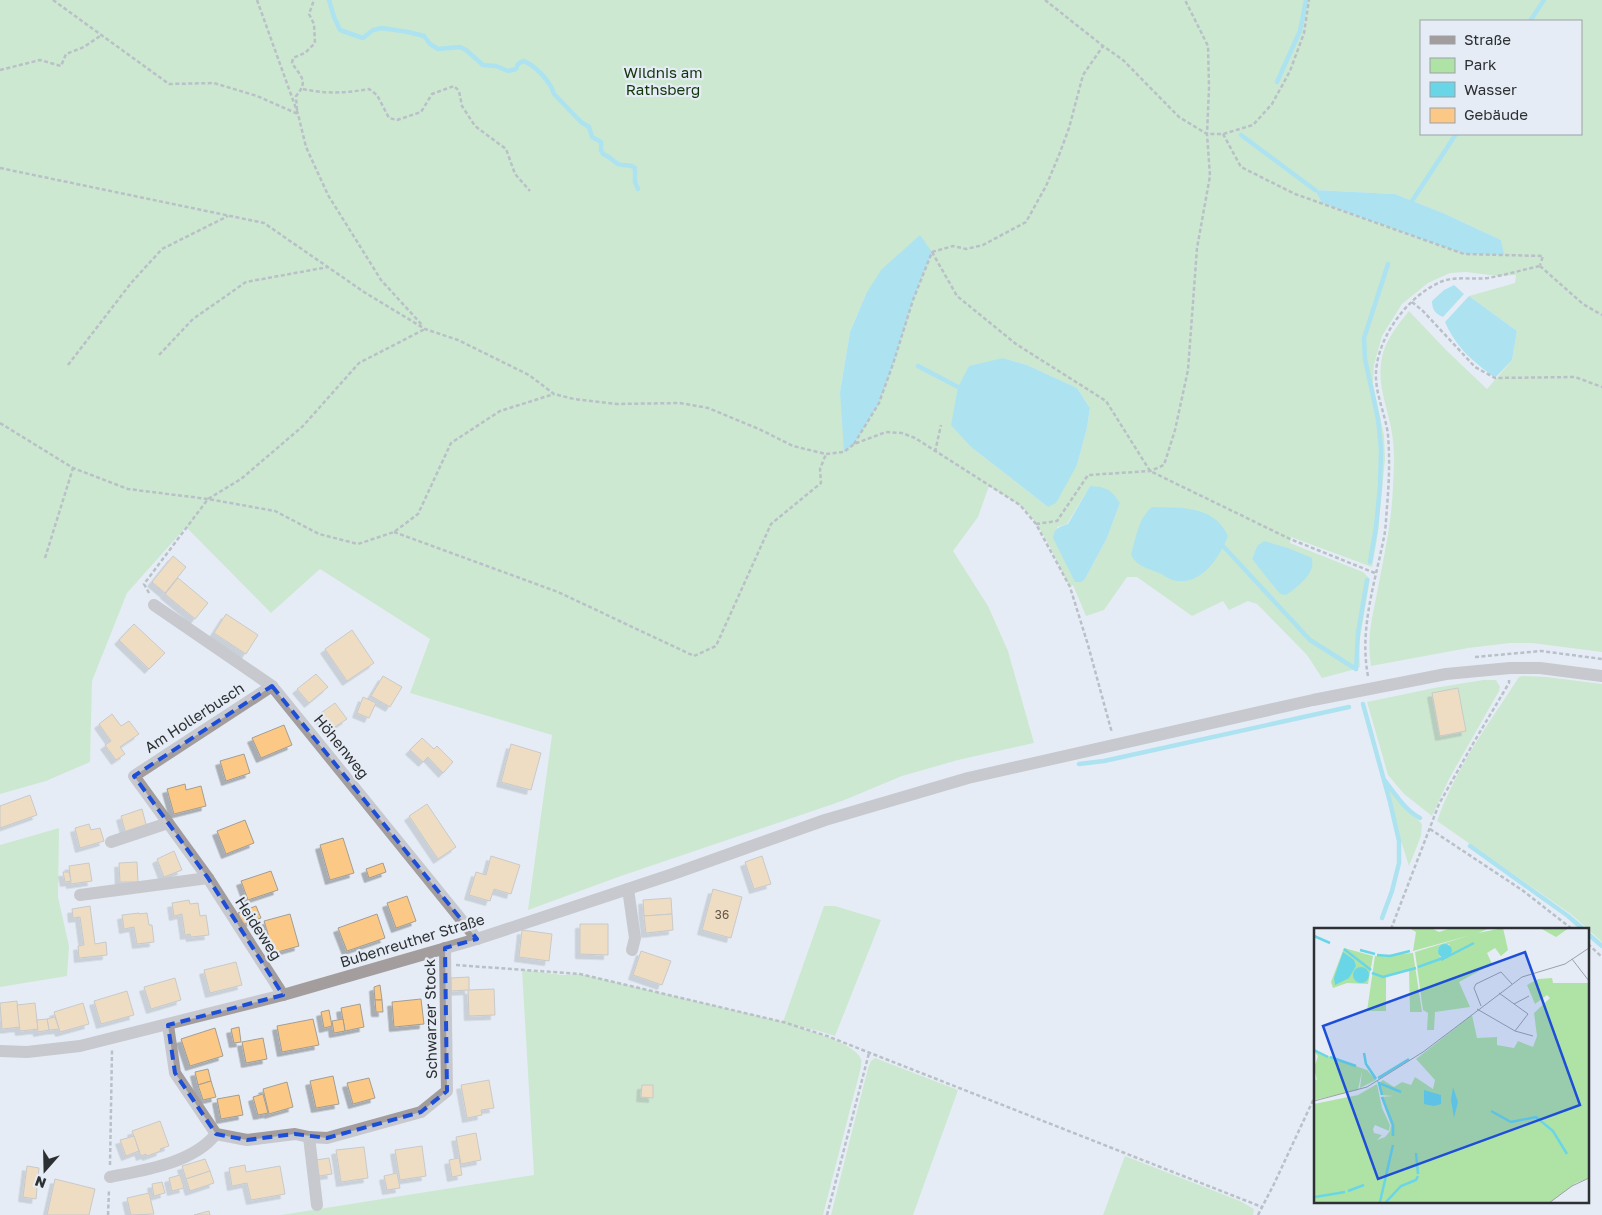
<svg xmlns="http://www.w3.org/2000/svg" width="1602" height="1215" font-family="'Golos Text',sans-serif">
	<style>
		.green { fill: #afe2a5; fill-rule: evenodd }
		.water { fill: #69d6e8 }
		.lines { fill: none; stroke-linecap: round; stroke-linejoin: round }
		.stream { stroke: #69d6e8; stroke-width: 4.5 }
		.building { fill: #fbc985; stroke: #a39d94; filter: url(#shadow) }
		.path { stroke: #84898f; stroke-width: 2.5; stroke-dasharray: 4 2.5; stroke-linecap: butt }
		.minor { stroke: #a39d9d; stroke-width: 12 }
		.marked { fill: none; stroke: #1d4ed8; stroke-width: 4; stroke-dasharray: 10 6; stroke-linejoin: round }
		.labels { text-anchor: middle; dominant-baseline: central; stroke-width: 4.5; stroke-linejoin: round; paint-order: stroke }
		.number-label { font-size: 12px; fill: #605648 }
		.park-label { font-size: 15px; fill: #12360b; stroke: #e5ecf5 }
		.street-label { font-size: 15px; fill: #2d3033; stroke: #e5ecf5 }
		.inset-river { fill: none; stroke: #69d6e8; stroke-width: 2.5 }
		.inset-road { fill: none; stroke: #9ba1a7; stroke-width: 1 }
		.view { fill: #1d4ed8; fill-opacity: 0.15; stroke: #1d4ed8; stroke-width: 2.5 }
		.inset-edge { fill: none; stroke: #2d3033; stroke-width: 2.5 }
	</style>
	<defs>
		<filter id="shadow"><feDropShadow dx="-4.5" dy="4.5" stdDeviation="0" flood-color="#0004"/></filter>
	</defs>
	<rect width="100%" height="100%" fill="#e5ecf5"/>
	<g class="green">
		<path d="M0,0h1602v652l-70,-9h-22l-42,5 -97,18c-4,-27 0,-43 5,-68 7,-37 16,-76 17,-113 1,-19 2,-39 -2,-57 -4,-21 -13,-42 -10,-64 2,-21 15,-37 28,-53l37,39 41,39 25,-29 5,-29 -48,-35 46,-13 1,-8 -18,1 -32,-4 -16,1 -22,10 -26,21 -20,32 -8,29 -1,19 11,51 1,24 -7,74 -6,34 -81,-30 -1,6 73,29 7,7 -11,65 1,23 -4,2 -34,9 -15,-23 -50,-51 -9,-3 -19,9 -6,-9 -31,15 -55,-39h-10l-23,33 -18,6 -13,-31 -3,2c-13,-24 -28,-63 -48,-80 -10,-8 -23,-14 -33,-21l-11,31 -25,34 35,55 20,45 26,92 -76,17 -56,16 -60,25 -221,75 -93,34 24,-175 -142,-42 20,-54 -110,-70 -49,44 -85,-86 -59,66 -35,88 -2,81 -44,19 -46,13zM1421,21h160v113h-160zM1315,190l80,4 48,19 58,27 2,15 -39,-1 -142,-51zM932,252l-19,48 -73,92 10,-60 16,-38zM1003,358l24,7 50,23 13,20 -3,20 -10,37 -29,42 -77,-60zM1090,486l30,17 -13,35 -22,41 -28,-52 10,-3zM1257,546l9,29 -14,-16z"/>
		<path d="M1522,676l25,1 55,7v258l-30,-27 -135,-94c18,-52 52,-98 82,-144z"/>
		<polygon points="1483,680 1496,680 1500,687 1499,691 1449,779 1432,816 1404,794 1388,775 1367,702 1434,688"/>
		<polygon points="1383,777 1406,808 1422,824 1421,836 1409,866 1395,822"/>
		<polygon points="59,828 58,897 69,946 67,976 0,987 0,845"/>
		<path d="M824,906h11l46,14 -46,116 -16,-5 -26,-6c15,6 62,18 68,34 1,2 0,5 0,8l-38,148h-542l253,-40 -12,-205 41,5 17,-1 203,48z"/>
		<polygon points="875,1058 958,1090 913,1215 831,1215 868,1068 871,1061"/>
		<polygon points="1125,1156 1240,1201 1254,1209 1253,1215 1103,1215"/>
	</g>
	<g class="water">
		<polygon points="1315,190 1395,194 1443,213 1501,240 1504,255 1464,254 1322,203"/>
		<polygon points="920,235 932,252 913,300 893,364 879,403 854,444 844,452 840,392 850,332 866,294 881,270"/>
		<path d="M1454,285l10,9 -21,23c-8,-3 -11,-8 -11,-16l12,-11z"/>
		<path d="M1469,296l48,35 -5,29 -17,18c-23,-18 -38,-29 -50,-56z"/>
		<polygon points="1003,358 1027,365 1077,388 1090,408 1087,428 1077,465 1056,503 1048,507 971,447 951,425 958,387 969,366"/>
		<path d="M1090,486c16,1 21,3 30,17l-13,35 -22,41 -4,3h-6l-22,-44c1,-10 6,-11 15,-14z"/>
		<path d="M1152,507c29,1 62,-2 76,29 -8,21 -28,52 -55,44 -5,-1 -9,-5 -14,-7 -12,-5 -21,-6 -28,-18 5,-17 7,-36 21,-48z"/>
		<path d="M1264,541l24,7 24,10c0,3 1,6 0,9 -2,10 -18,23 -26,28l-6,-1 -28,-35 5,-13z"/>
	</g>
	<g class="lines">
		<g class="stream">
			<path d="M329,0l5,17 6,13 23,8 10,-8 9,-2 26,4 16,4 6,8 8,5 22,-2 6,3 17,15 13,1 12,5 8,-2 2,-5 5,-3c11,3 28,21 31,33l27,28 8,5 3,10 9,5v8l2,4c6,2 10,7 15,10 7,3 11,-1 17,4v14l3,7"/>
			<polyline points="1530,21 1544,0"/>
			<polyline points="1277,82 1300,31 1306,0"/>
			<polyline points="1241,135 1315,190"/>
			<polyline points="1410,206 1412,201 1456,134"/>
			<polyline points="918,366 958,387"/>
			<polyline points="1224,547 1310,640 1356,669"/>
			<polyline points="1370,562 1376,527 1380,486 1381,449 1378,419 1365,359 1364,338 1388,264"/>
			<polyline points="1356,669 1358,633 1367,580"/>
			<polyline points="1363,704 1390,802 1399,841 1399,863 1392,891 1382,918"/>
			<polyline points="1079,764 1104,761 1349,707"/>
			<path d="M1385,781c11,14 20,29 35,37"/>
			<polyline points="1470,846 1568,916 1583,929"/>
			<polyline points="1588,934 1602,946"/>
		</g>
	</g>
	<g class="building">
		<polygon points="173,556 186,567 165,593 152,582"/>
		<polygon points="178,578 208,603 195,619 165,594"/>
		<polygon points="226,614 258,635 246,654 214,633"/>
		<polygon points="134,624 165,653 149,669 119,640"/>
		<polygon points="352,630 374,663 347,681 325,649"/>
		<polygon points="316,674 328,687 309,703 297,689"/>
		<polygon points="383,676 402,687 390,707 371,696"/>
		<polygon points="1458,688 1466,731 1440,736 1432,693"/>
		<polygon points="363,697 376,703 369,718 357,713"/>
		<polygon points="335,703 347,719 329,731 318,715"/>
		<polygon points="112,714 121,726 129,721 139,734 120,747 125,754 116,760 105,745 111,741 99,724"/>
		<polygon points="284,725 292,745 261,758 252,738"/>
		<polygon points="422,738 434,749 437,746 453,762 443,773 428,757 423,762 410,750"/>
		<polygon points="511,744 541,753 531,790 501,782"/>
		<polygon points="244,754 250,773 226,781 220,761"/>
		<polygon points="185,784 186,790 201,786 206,806 174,814 167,789"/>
		<polygon points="30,795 37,815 0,828 0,806"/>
		<polygon points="427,804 456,847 438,859 409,816"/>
		<polygon points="142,809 147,828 126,834 121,816"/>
		<polygon points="245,820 254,843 226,854 217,831"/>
		<polygon points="89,824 91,830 100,828 104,841 80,848 75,828"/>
		<polygon points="343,838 354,873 330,880 320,845"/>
		<polygon points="174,851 182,870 164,877 157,859"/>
		<polygon points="491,856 520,865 511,894 494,889 490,901 469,895 476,872 486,875"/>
		<polygon points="762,856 771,884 754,889 745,862"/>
		<polygon points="137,862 138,882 120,882 119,863"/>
		<polygon points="89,863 92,881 71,884 69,866"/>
		<polygon points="383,863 386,872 369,878 366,869"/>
		<polygon points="271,871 278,890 248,900 241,881"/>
		<polygon points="63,872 69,872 71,881 65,882"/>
		<polygon points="713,889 742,897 731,938 702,930"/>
		<polygon points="407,896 416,921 396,928 387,903"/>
		<polygon points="671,898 672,914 644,916 643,900"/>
		<polygon points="189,900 190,904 198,903 200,916 206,915 209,935 191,937 190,934 185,935 182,914 174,916 172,903"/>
		<polygon points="90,906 95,944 106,942 107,955 79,958 78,946 84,945 80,917 73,918 72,909"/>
		<polygon points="256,906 261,918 242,925 238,913"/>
		<polygon points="139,913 139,914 147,913 149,925 152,925 154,942 137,944 134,927 124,929 122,915"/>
		<polygon points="290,914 299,946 274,953 264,921"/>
		<polygon points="377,914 385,938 347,951 338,928"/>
		<polygon points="672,914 673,930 646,933 644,916"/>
		<polygon points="580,924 608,924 608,955 580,954"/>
		<polygon points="522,930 552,934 549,961 519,957"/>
		<polygon points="641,951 671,961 662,985 633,975"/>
		<polygon points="236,962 242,985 210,993 204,970"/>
		<polygon points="469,977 469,990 494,989 495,1015 469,1016 468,990 451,991 451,978"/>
		<polygon points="175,978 181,1000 151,1009 144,987"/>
		<polygon points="380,985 382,1000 375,1000 374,987"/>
		<polygon points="127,991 134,1015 101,1024 94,1001"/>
		<polygon points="421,999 424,1024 394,1027 392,1002"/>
		<polygon points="375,1000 382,1000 383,1012 376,1012"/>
		<polygon points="17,1001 20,1027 2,1029 0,1003"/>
		<polygon points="35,1003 38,1029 20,1031 17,1005"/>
		<polygon points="83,1003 89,1024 60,1032 54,1012"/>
		<polygon points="360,1004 364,1027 345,1031 341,1008"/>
		<polygon points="329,1010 332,1026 324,1028 321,1012"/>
		<polygon points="55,1017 59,1029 49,1030 47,1019"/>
		<polygon points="47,1019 49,1030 38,1032 37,1020"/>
		<polygon points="313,1019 319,1045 282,1052 277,1026"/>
		<polygon points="343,1019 345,1031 334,1033 332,1021"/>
		<polygon points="239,1027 241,1042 234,1043 231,1029"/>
		<polygon points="215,1028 223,1056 190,1066 181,1039"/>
		<polygon points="263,1038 267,1059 246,1063 242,1042"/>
		<polygon points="208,1069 211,1081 198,1085 195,1072"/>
		<polygon points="333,1076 339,1104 316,1108 310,1081"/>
		<polygon points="369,1078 375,1098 353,1104 347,1083"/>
		<polygon points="489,1080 494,1108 481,1110 482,1115 467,1118 461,1085"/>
		<polygon points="211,1081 216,1097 203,1100 198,1085"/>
		<polygon points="287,1082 293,1107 269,1114 263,1089"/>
		<polygon points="642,1085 653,1085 653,1098 641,1097"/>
		<polygon points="263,1094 268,1113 258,1115 253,1097"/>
		<polygon points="239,1095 243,1115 221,1119 217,1099"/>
		<polygon points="160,1121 169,1146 160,1149 161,1151 147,1156 146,1154 141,1156 132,1131"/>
		<polygon points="476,1133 481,1160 461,1164 456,1137"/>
		<polygon points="134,1136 139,1151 126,1156 120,1140"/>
		<polygon points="422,1146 426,1176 400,1180 395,1150"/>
		<polygon points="364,1147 368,1178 341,1182 336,1150"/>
		<polygon points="329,1158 332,1174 319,1176 316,1160"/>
		<polygon points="459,1158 462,1175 452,1177 449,1160"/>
		<polygon points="205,1159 210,1171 186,1179 182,1166"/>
		<polygon points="245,1165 246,1172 280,1166 285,1194 251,1200 247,1183 232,1186 229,1168"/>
		<polygon points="27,1166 39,1168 36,1199 23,1197"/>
		<polygon points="210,1171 214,1183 190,1191 186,1179"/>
		<polygon points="397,1173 400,1188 387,1190 384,1176"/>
		<polygon points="180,1175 184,1188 172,1191 169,1178"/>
		<polygon points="55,1179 95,1189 89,1215 47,1215"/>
		<polygon points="162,1182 165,1193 154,1196 152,1184"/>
		<polygon points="149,1193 154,1214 131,1215 127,1198"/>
		<polygon points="209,1211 210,1215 194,1215"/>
	</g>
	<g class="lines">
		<g class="path">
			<polyline points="53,0 169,84 214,83 257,96 298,114"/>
			<polyline points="257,0 298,114 306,147 328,195 381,280 423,326"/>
			<polyline points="1045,0 1103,46 1123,60 1179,117 1207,134 1223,134 1253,125 1272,104 1290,71 1304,33 1309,0"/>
			<polyline points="0,70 40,60 61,66 66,54 84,47 100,36"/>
			<path d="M303,89c21,5 44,4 66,0l8,6 12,23 8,2 24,-8 11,-18 22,-8 5,5 3,15 13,20 31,23 9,25 15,17"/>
			<path d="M297,110l-1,-14c13,-15 5,-19 -4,-33l1,-5 12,-5 10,-10 -1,-19 -5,-10 5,-14"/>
			<polyline points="1223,134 1241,167 1295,194 1464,254 1543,256 1540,265"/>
			<polyline points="0,168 264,223 364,292 425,329 458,340 529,375 554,394 574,399 617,404 680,403 708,408 759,429 793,446 826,454 844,452 854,444 886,432 902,433 915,438 1020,505 1036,524 1070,587 1088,645 1112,733"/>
			<polyline points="932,252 957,296 1016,344 1106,401 1150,471 1290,539 1375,573"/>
			<polyline points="932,252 953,246 966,249 983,245 1026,222 1046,186 1059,155 1069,128 1083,75 1103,46"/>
			<polyline points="1540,266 1583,304 1602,315"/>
			<polyline points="1412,302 1423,311 1475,367 1495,378 1575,377 1602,387"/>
			<polyline points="159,355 193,319 246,282 328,267"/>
			<polyline points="68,365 131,283 162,249 228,216"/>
			<polyline points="0,423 73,468 128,489 208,499 275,511 319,534 358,544 394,532 418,514 451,443 500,411 554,394"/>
			<polyline points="854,444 879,403 893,364 913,300 932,252"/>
			<polyline points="935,452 941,425"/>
			<polyline points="1036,524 1057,521 1088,475 1150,471 1164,465 1175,430 1188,370 1197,248 1210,176 1207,134 1209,88 1208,46 1185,0"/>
			<polyline points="394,532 558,592 694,656 716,646 771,524 821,483 820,469 826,454"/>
			<polyline points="45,558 73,468"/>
			<polyline points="149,593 144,584 208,499 241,479 303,426 359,363 425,329"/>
			<polyline points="1475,657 1541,651 1602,659"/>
			<path d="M1368,676c-9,-47 7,-93 16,-139 2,-9 2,-20 3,-30 2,-24 3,-47 1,-72 -2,-18 -11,-37 -12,-56 -2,-38 31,-84 67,-98 15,-5 30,-1 45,-3 17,-3 34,-8 52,-12"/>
			<polyline points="1430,829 1522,890 1572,929"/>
			<polyline points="1391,929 1439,804 1474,742 1509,683 1509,680"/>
			<polyline points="1588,944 1602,957"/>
			<polyline points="456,965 580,974 783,1022 827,1036 1262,1207"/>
			<polyline points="110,1165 112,1050"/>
			<polyline points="108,1215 109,1190"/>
			<polyline points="827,1215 869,1053"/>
			<polyline points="1258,1215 1274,1184 1316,1094"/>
		</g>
		<g class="minor">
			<polyline points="154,605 272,686 477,939"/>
			<polyline points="272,686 134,776 208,878 283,995"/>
			<polyline points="111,842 168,823"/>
			<polyline points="628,889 635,938 632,950"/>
			<polyline points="80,895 208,878"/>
			<polyline points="168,1025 175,1073 216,1134 247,1140 295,1134 309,1137 327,1138 421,1112 447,1091 445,948"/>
			<polyline points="0,1051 27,1052 80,1046 283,995 477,939 673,874 825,820 968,778 1313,700 1446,674 1510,668 1540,668 1602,676"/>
			<polyline points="309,1137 317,1205"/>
			<path d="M110,1177c35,-7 83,-14 106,-43"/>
		</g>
	</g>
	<path d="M0 0H1602V1215H0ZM272,686l205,253 -32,9 2,143 -26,21 -94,26 -32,-4 -48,6 -31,-6 -41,-61 -7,-48 115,-30 -75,-117 -74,-102z" fill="#e5ecf5" fill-opacity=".55" fill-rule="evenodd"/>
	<path class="marked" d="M272,686l205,253 -32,9 2,143 -26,21 -94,26 -32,-4 -48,6 -31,-6 -41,-61 -7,-48 115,-30 -75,-117 -74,-102z"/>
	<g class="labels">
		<g class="number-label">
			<text x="722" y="914">36</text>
		</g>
		<g class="park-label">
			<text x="663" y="72">Wildnis am<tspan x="663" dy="17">Rathsberg</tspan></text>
		</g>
		<g class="street-label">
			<text transform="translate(194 717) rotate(-33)">Am Hollerbusch</text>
			<text transform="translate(342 746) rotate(51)">Höhenweg</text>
			<text transform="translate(259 928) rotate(57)">Heideweg</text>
			<text transform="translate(412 940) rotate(-17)">Bubenreuther Straße</text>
			<text transform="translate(430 1019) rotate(-91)">Schwarzer Stock</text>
		</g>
	</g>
	<g transform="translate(1314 928)">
		<rect width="275" height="275" fill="#e5ecf5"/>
		<path d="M95,0h22l8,4 12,-4h39l-12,5 25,-5 5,22 -7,6 -6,-8 -8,5 5,11 -33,18 11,25 -35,5 -1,18h-7l1,-17 -5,-3 -8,-58 56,-17 -58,16 3,-19zM135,16l3,9 -12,4 -2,-8zM226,0h29l-13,9zM30,20l29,8 -5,28 -21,-1 -14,5 -2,-6zM99,25l9,59h-12l-1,-43 -23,7v35h-19l8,-55zM238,50l1,5h36v195l-13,5 -27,20h-235v-99l44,-9 19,-11 5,24 8,17 -1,6 -14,-6 -2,4 1,4 8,2 -5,5 8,-3 5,-6 1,-6 -10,-28 12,-1 -12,-1 -3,-11 5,-4 11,7 8,-5 9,3 4,-8 18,12 2,-9 -19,-21 56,-44 5,23 20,-1v8l17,3 4,-7 15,6 4,-11 -3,-23 16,-15 -3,-3 -12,9 -8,-19 11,-6zM0,123l53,19 9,10 -16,8 2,-17 -4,19 -44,10v-21l3,1 -3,-12 4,-12z" fill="#afe2a5" fill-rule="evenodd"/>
		<path d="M124 23a7 7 0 1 1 14 0a7 7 0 1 1-14 0ZM29,24l11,8 2,6 -7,12 -14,7 -1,-7zM39 47a8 8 0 1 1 16 0a8 8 0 1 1-16 0ZM139,159l5,15 -4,16 -3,-18zM110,162l17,5v9l-7,2 -10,-2z" fill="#69d6e8"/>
		<path class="inset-river" d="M0,8l16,7M30,21l27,21M46,22l15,4M63,27l13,1 20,-5M127,32l33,-17M104,39l25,-9M58,45l11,4 33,-9M0,122l14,7M50,125l2,11 10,15M16,129l26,9M64,150l31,-19M68,167l-3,-12 22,9M68,169l11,28v11M177,183l20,11 25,-5 17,14 14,23M102,225l2,21M34,263l16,-6M1,269l30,-5M66,274l13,-57M72,274l15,-16 15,-6 2,-4"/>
		<path class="inset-road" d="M258,31l17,22M185,65l29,21 -13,17M200,76l15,-8M167,78l-7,-18 2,-4 25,-12 11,12M163,81l38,22 18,5M0,173l53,-14 56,-35 99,-75 43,-13 24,-16M235,275l23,-17 17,-8"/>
		<path class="view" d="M211,24l55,153 -202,74 -55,-153z"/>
		<rect width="275" height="275" class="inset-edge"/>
	</g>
	<rect x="1420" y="20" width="162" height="115" fill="#e5ecf5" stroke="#9ba1a7"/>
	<rect x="1430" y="36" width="25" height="8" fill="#a39d9d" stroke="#9ba1a7"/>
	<text x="1464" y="45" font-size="15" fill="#2d3033">Straße</text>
	<rect x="1430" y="58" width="25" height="15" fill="#afe2a5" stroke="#9ba1a7"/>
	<text x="1464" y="70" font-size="15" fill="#2d3033">Park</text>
	<rect x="1430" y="82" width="25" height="15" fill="#69d6e8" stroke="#9ba1a7"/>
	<text x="1464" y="95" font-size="15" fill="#2d3033">Wasser</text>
	<rect x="1430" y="108" width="25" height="15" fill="#fbc985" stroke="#9ba1a7"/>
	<text x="1464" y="120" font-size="15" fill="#2d3033">Gebäude</text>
	<g transform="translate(45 1170) rotate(200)" stroke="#e5ecf5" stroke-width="4" paint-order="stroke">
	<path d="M0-4L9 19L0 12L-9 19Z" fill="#2d3033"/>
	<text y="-8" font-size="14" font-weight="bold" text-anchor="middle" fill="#2d3033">N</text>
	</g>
</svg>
